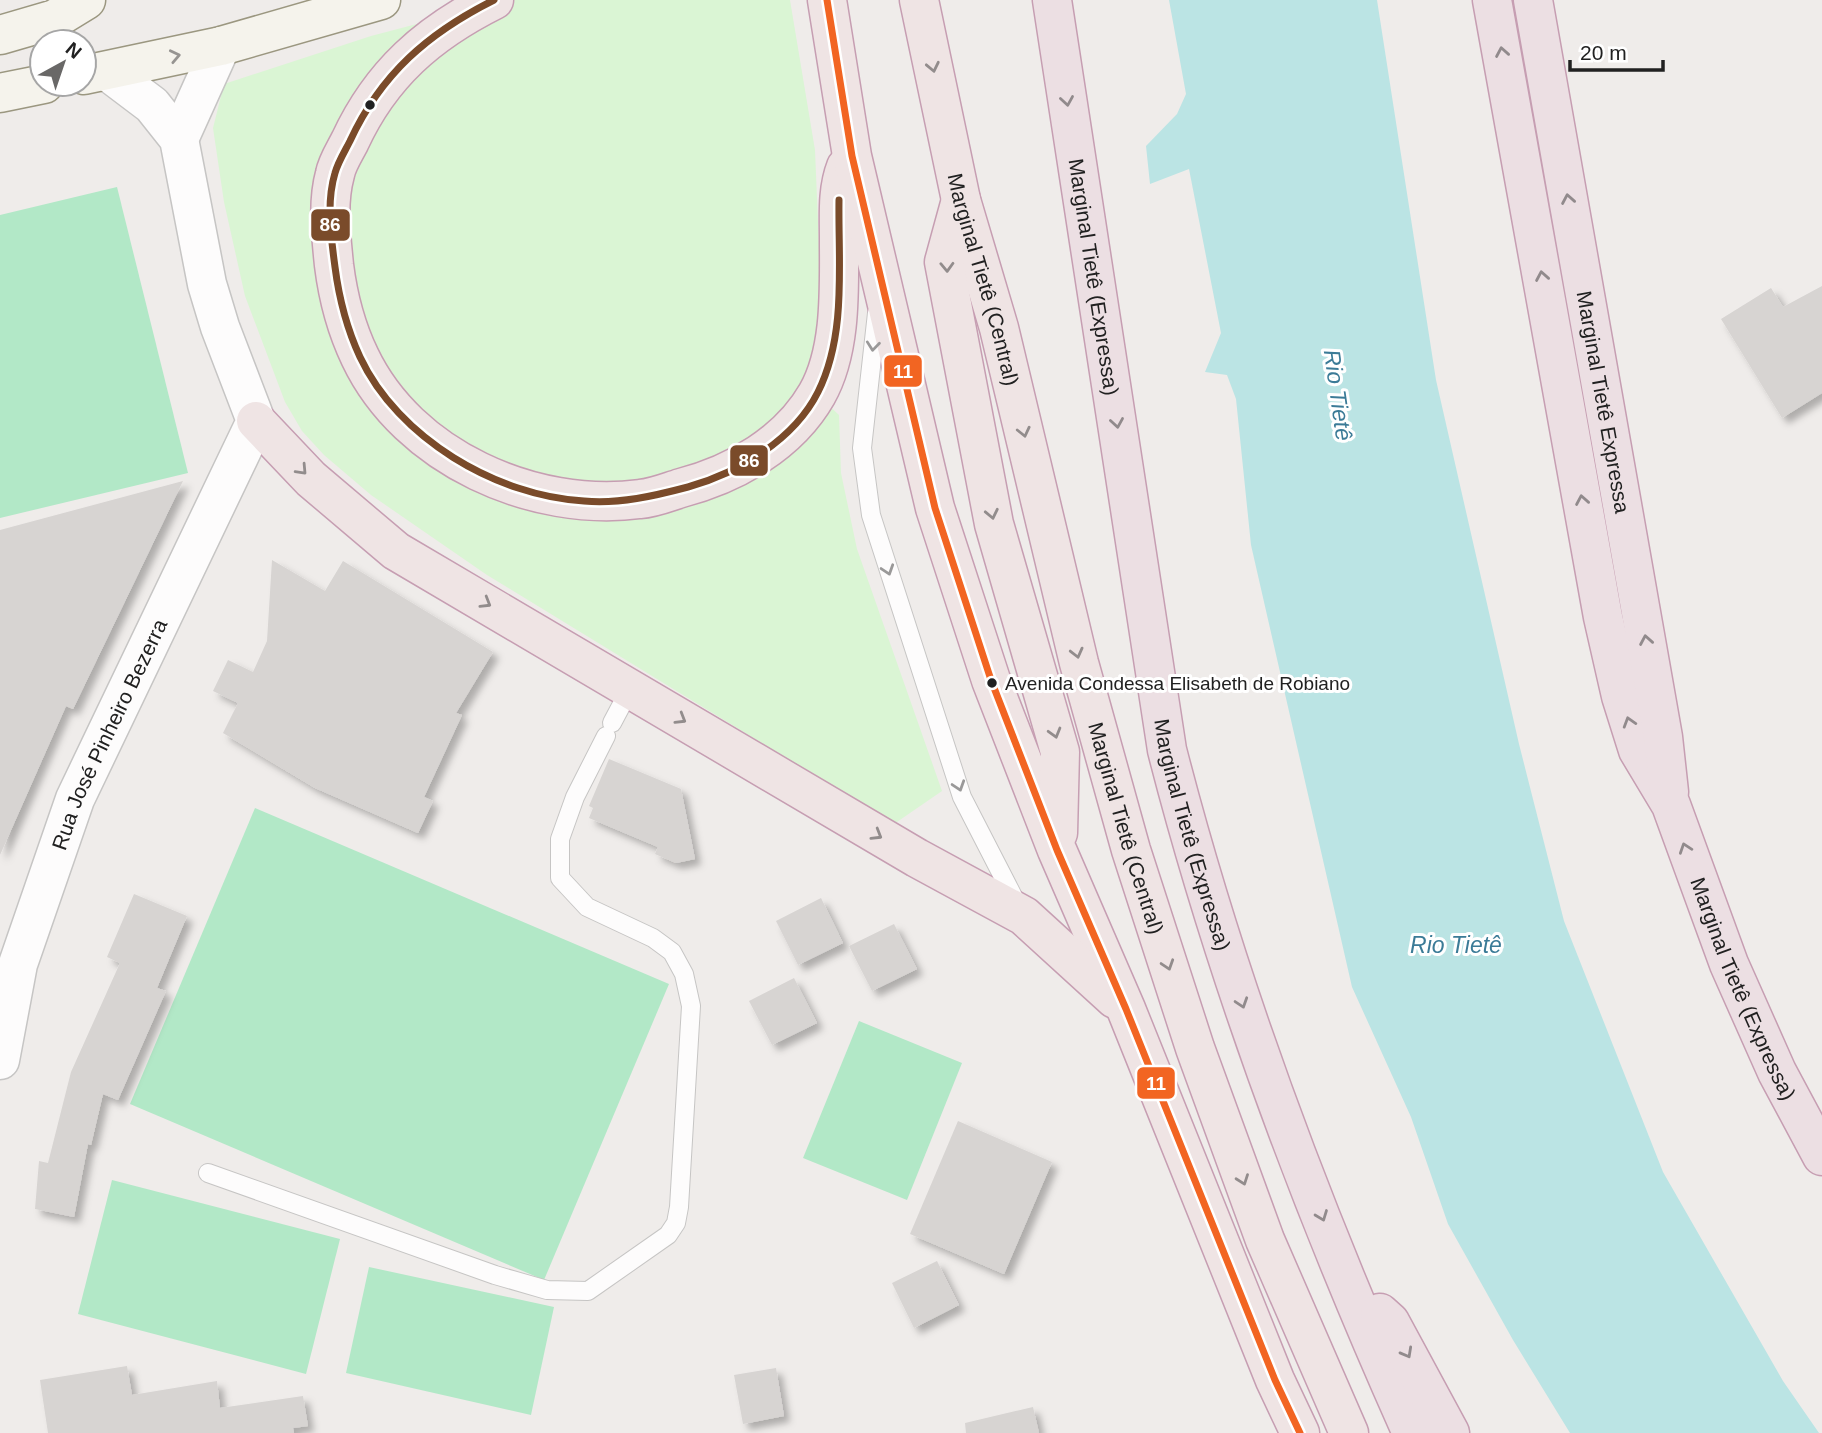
<svg xmlns="http://www.w3.org/2000/svg" width="1822" height="1433" font-family="Helvetica,sans-serif">
	<style>
		.park { fill: #daf5d4 }
		.pitch { fill: #b2e8c7 }
		.water { fill: #bbe4e4 }
		.building { fill: #d7d4d2; filter: url(#shadow) }
		.lines { fill: none; stroke-linecap: round; stroke-linejoin: round }
		.service-casing { stroke: #c6c5c4; stroke-width: 20 }
		.tertiary-casing { stroke: #c6c5c4; stroke-width: 41 }
		.secondary-casing { stroke: #9b9780; stroke-width: 41 }
		.trunk-casing { stroke: #c69eb2; stroke-width: 41 }
		.motorway-casing { stroke: #c69eb2; stroke-width: 41 }
		.service { stroke: #fdfcfc; stroke-width: 18 }
		.tertiary { stroke: #fdfcfc; stroke-width: 38 }
		.secondary { stroke: #f5f3ec; stroke-width: 38 }
		.trunk { stroke: #efe4e4; stroke-width: 38 }
		.motorway { stroke: #ecdfe3; stroke-width: 38 }
		.bus-1-casing { stroke: #fff; stroke-width: 12 }
		.bus-2-casing { stroke: #fff; stroke-width: 12 }
		.bus-1 { stroke: #7a4b2a; stroke-width: 7 }
		.bus-2 { stroke: #f26522; stroke-width: 7 }
		.oneway { stroke: #918a8c }
		.oneway2 { stroke: #969491 }
		.oneway3 { stroke: #928c8c }
		.oneway4 { stroke: #9a9999 }
		.bus-dot { fill: #212121; stroke: #fff; stroke-width: 2.5 }
		.labels { text-anchor: middle; dominant-baseline: central; stroke-width: 6; stroke-linejoin: round; paint-order: stroke }
		.bus-label { font-size: 19px; fill: #212121; stroke: #fff; text-anchor: start }
		.street-label { font-size: 21px; fill: #212121; stroke: #fff }
		.water-label { font-size: 23px; font-style: italic; fill: #3b7b97; stroke: #fff }
		.line-badge { stroke: #fff; stroke-width: 2.5 }
		.badge-label { font-size: 19px; text-anchor: middle; font-weight: bold; fill: #fff }
	</style>
	<defs>
		<filter id="shadow"><feDropShadow dx="6" dy="6" stdDeviation="3.5" flood-color="#0004"/></filter>
	</defs>
	<rect width="100%" height="100%" fill="#efecea"/>
	<polygon class="park" points="508,0 790,0 815,150 819,247 828,344 805,383 839,415 841,473 857,549 942,791 894,824 487,575 371,495 324,455 302,431 285,402 245,296 224,202 213,128 224,84 371,36"/>
	<g class="pitch">
		<polygon points="117,187 188,473 0,518 0,215"/>
		<polygon points="255,808 669,984 544,1280 130,1104"/>
		<polygon points="859,1021 962,1063 907,1200 803,1158"/>
		<polygon points="112,1180 340,1239 306,1374 78,1314"/>
		<polygon points="369,1267 554,1307 531,1415 346,1373"/>
	</g>
	<polygon class="water" points="1169,0 1377,0 1436,380 1519,744 1564,921 1663,1172 1783,1381 1819,1433 1570,1433 1513,1340 1448,1224 1411,1117 1352,987 1251,545 1236,399 1227,375 1205,372 1221,333 1189,169 1150,184 1146,146 1177,114 1186,94"/>
	<g class="building">
		<polygon points="1822,286 1822,393 1782,418 1721,319 1771,288 1783,307"/>
		<polygon points="183,481 73,709 66,706 0,855 0,530"/>
		<polygon points="272,560 325,591 343,561 493,652 456,713 462,715 424,797 433,801 418,833 315,788 223,733 238,703 213,691 228,660 253,672 267,641"/>
		<polygon points="609,759 681,789 695,859 676,863 655,854 658,847 589,818 593,808 589,806"/>
		<polygon points="134,894 187,916 157,988 166,991 118,1100 103,1094 91,1145 88,1144 74,1217 35,1209 39,1161 48,1163 71,1072 120,963 107,957"/>
		<polygon points="821,898 843,943 798,965 776,921"/>
		<polygon points="894,924 917,969 872,991 849,946"/>
		<polygon points="794,978 817,1023 772,1045 749,1001"/>
		<polygon points="958,1121 1052,1162 1004,1274 910,1234"/>
		<polygon points="937,1261 959,1305 914,1328 892,1283"/>
		<polygon points="127,1366 132,1395 217,1381 220,1408 303,1396 308,1426 293,1428 294,1433 48,1433 40,1380"/>
		<polygon points="776,1368 784,1416 743,1424 734,1375"/>
		<polygon points="1033,1407 1039,1433 966,1433 965,1423"/>
	</g>
	<g class="lines">
		<g class="service-casing">
			<g id="service">
				<polyline points="877,313 862,448 871,515 962,797 1017,904"/>
				<polyline points="612,723 630,689"/>
				<polyline points="208,1173 495,1275 547,1290 588,1291 668,1235 676,1223 679,1207 691,1006 684,974 672,952 653,938 587,907 560,878 560,839 575,797 606,736"/>
			</g>
		</g>
		<g class="tertiary-casing">
			<g id="tertiary">
				<polyline points="179,139 221,46"/>
				<path id="s1" d="M0,1060l18,-96 57,-165 181,-378 -36,-94 -13,-43 -28,-145 -27,-34 -45,-34"/>
			</g>
		</g>
		<g class="secondary-casing">
			<g id="secondary">
				<polyline points="0,35 55,19 86,0"/>
				<polyline points="84,75 221,46 381,0"/>
				<polyline points="0,93 44,84"/>
			</g>
		</g>
		<g class="trunk-casing">
			<g id="trunk">
				<path d="M494,0c-66,33 -113,74 -144,141 -5,10 -13,22 -15,33 -8,29 -4,61 -1,91 4,32 12,63 26,92 48,101 174,156 280,142 14,-1 28,-7 41,-11 54,-14 108,-45 136,-94 25,-44 22,-106 22,-155 0,-24 -2,-49 7,-72"/>
				<polyline points="827,0 852,156 935,508 991,680 1057,850 1126,1009 1275,1380 1300,1433"/>
				<path id="s2" d="M919,0l42,200 38,128 80,335 52,187 64,198 70,192 84,193"/>
				<polyline points="961,200 944,262 994,524 1060,752 1058,833"/>
				<polyline points="256,421 311,479 396,551 917,858 1024,916 1115,999"/>
			</g>
		</g>
		<g class="motorway-casing">
			<g id="motorway">
				<path id="s3" d="M1052,0l115,750c60,234 146,462 245,683"/>
				<path id="s4" d="M1492,0l111,617 18,79 17,54 33,55 58,159 48,108 45,84"/>
				<path id="s5" d="M1533,0l130,737 6,55"/>
				<polyline points="1380,1313 1390,1322 1450,1433"/>
			</g>
		</g>
		<use href="#service" class="service"/>
		<use href="#tertiary" class="tertiary"/>
		<use href="#secondary" class="secondary"/>
		<use href="#trunk" class="trunk"/>
		<use href="#motorway" class="motorway"/>
		<g class="bus-1-casing">
			<path id="bus-1" d="M494,0c-66,33 -113,74 -144,141 -5,10 -12,21 -15,32 -9,30 -4,64 0,94 4,31 12,62 25,90 38,81 136,139 224,144 36,3 70,-5 104,-14 50,-14 106,-47 130,-95 29,-58 20,-130 21,-192"/>
		</g>
		<g class="bus-2-casing">
			<polyline id="bus-2" points="827,0 852,156 935,508 991,680 1057,850 1126,1009 1275,1380 1300,1433"/>
		</g>
		<use href="#bus-1" class="bus-1"/>
		<use href="#bus-2" class="bus-2"/>
	</g>
	<defs><path id="oneway-chevron" d="M-2-3.5L2.5 0L-2 3.5" fill="none" stroke-width="1.6" stroke-linecap="round" stroke-linejoin="round" transform="scale(1.75)"/></defs>
	<g class="oneway">
		<use href="#oneway-chevron" transform="translate(1502 52) rotate(-100)"/>
		<use href="#oneway-chevron" transform="translate(1067 101) rotate(81)"/>
		<use href="#oneway-chevron" transform="translate(1568 199) rotate(-100)"/>
		<use href="#oneway-chevron" transform="translate(1542 276) rotate(-100)"/>
		<use href="#oneway-chevron" transform="translate(1117 423) rotate(81)"/>
		<use href="#oneway-chevron" transform="translate(1582 500) rotate(-100)"/>
		<use href="#oneway-chevron" transform="translate(1646 640) rotate(-100)"/>
		<use href="#oneway-chevron" transform="translate(1629 722) rotate(-107)"/>
		<use href="#oneway-chevron" transform="translate(1685 848) rotate(-109)"/>
		<use href="#oneway-chevron" transform="translate(1242 1003) rotate(72)"/>
		<use href="#oneway-chevron" transform="translate(1322 1216) rotate(69)"/>
		<use href="#oneway-chevron" transform="translate(1407 1353) rotate(61)"/>
	</g>
	<use class="oneway2" href="#oneway-chevron" transform="translate(175 56) rotate(-12)"/>
	<g class="oneway3">
		<use href="#oneway-chevron" transform="translate(933 67) rotate(78)"/>
		<use href="#oneway-chevron" transform="translate(947 267) rotate(88)"/>
		<use href="#oneway-chevron" transform="translate(1024 432) rotate(77)"/>
		<use href="#oneway-chevron" transform="translate(302 470) rotate(47)"/>
		<use href="#oneway-chevron" transform="translate(992 514) rotate(78)"/>
		<use href="#oneway-chevron" transform="translate(486 603) rotate(31)"/>
		<use href="#oneway-chevron" transform="translate(1077 653) rotate(76)"/>
		<use href="#oneway-chevron" transform="translate(681 719) rotate(31)"/>
		<use href="#oneway-chevron" transform="translate(1055 733) rotate(74)"/>
		<use href="#oneway-chevron" transform="translate(877 835) rotate(31)"/>
		<use href="#oneway-chevron" transform="translate(1168 965) rotate(72)"/>
		<use href="#oneway-chevron" transform="translate(1243 1180) rotate(70)"/>
	</g>
	<g class="oneway4">
		<use href="#oneway-chevron" transform="translate(873 346) rotate(96)"/>
		<use href="#oneway-chevron" transform="translate(888 570) rotate(72)"/>
		<use href="#oneway-chevron" transform="translate(959 786) rotate(72)"/>
	</g>
	<g class="bus-dot">
		<circle cx="370" cy="105" r="6"/>
		<circle cx="992" cy="683" r="6"/>
	</g>
	<g class="labels">
		<g class="bus-label">
			<text x="1005" y="683">Avenida Condessa Elisabeth de Robiano</text>
		</g>
		<g class="street-label">
			<text stroke="none"><textPath href="#s3" startOffset="280">Marginal Tietê (Expressa)</textPath></text>
			<text stroke="none"><textPath href="#s2" startOffset="287">Marginal Tietê (Central)</textPath></text>
			<text stroke="none"><textPath href="#s5" startOffset="408">Marginal Tietê Expressa</textPath></text>
			<text stroke="none"><textPath href="#s1" startOffset="345">Rua José Pinheiro Bezerra</textPath></text>
			<text stroke="none"><textPath href="#s2" startOffset="854">Marginal Tietê (Central)</textPath></text>
			<text stroke="none"><textPath href="#s3" startOffset="847">Marginal Tietê (Expressa)</textPath></text>
			<text stroke="none"><textPath href="#s4" startOffset="1026">Marginal Tietê (Expressa)</textPath></text>
		</g>
		<g class="water-label">
			<text transform="translate(1338 395) rotate(82)">Rio Tietê</text>
			<text x="1456" y="945">Rio Tietê</text>
		</g>
	</g>
	<g class="line-badge">
		<rect x="310" y="208" width="41" height="34" rx="7" fill="#7a4b2a"/>
		<rect x="883" y="354" width="40" height="34" rx="7" fill="#f26522"/>
		<rect x="729" y="444" width="40" height="33" rx="7" fill="#7a4b2a"/>
		<rect x="1136" y="1066" width="40" height="34" rx="7" fill="#f26522"/>
	</g>
	<g class="badge-label">
		<text x="330" y="231">86</text>
		<text x="903" y="378">11</text>
		<text x="749" y="467">86</text>
		<text x="1156" y="1090">11</text>
	</g>
	<g transform="translate(63 63) rotate(40)"><circle r="33" fill="#ffffff" stroke="#a6a6a6" stroke-width="2"/>
	<path d="M0-5L12 26L0 18L-12 26Z" fill="#696867"/>
	<text y="-10" font-size="19" font-weight="bold" text-anchor="middle" fill="#212121">N</text>
	</g>
	<path d="M1570 60v10h93v-10" fill="none" stroke="#212121" stroke-width="3.5"/>
	<text x="1580" y="60" font-size="21" fill="#212121" stroke="#ffffff" stroke-width="5" paint-order="stroke">20 m</text>
</svg>
